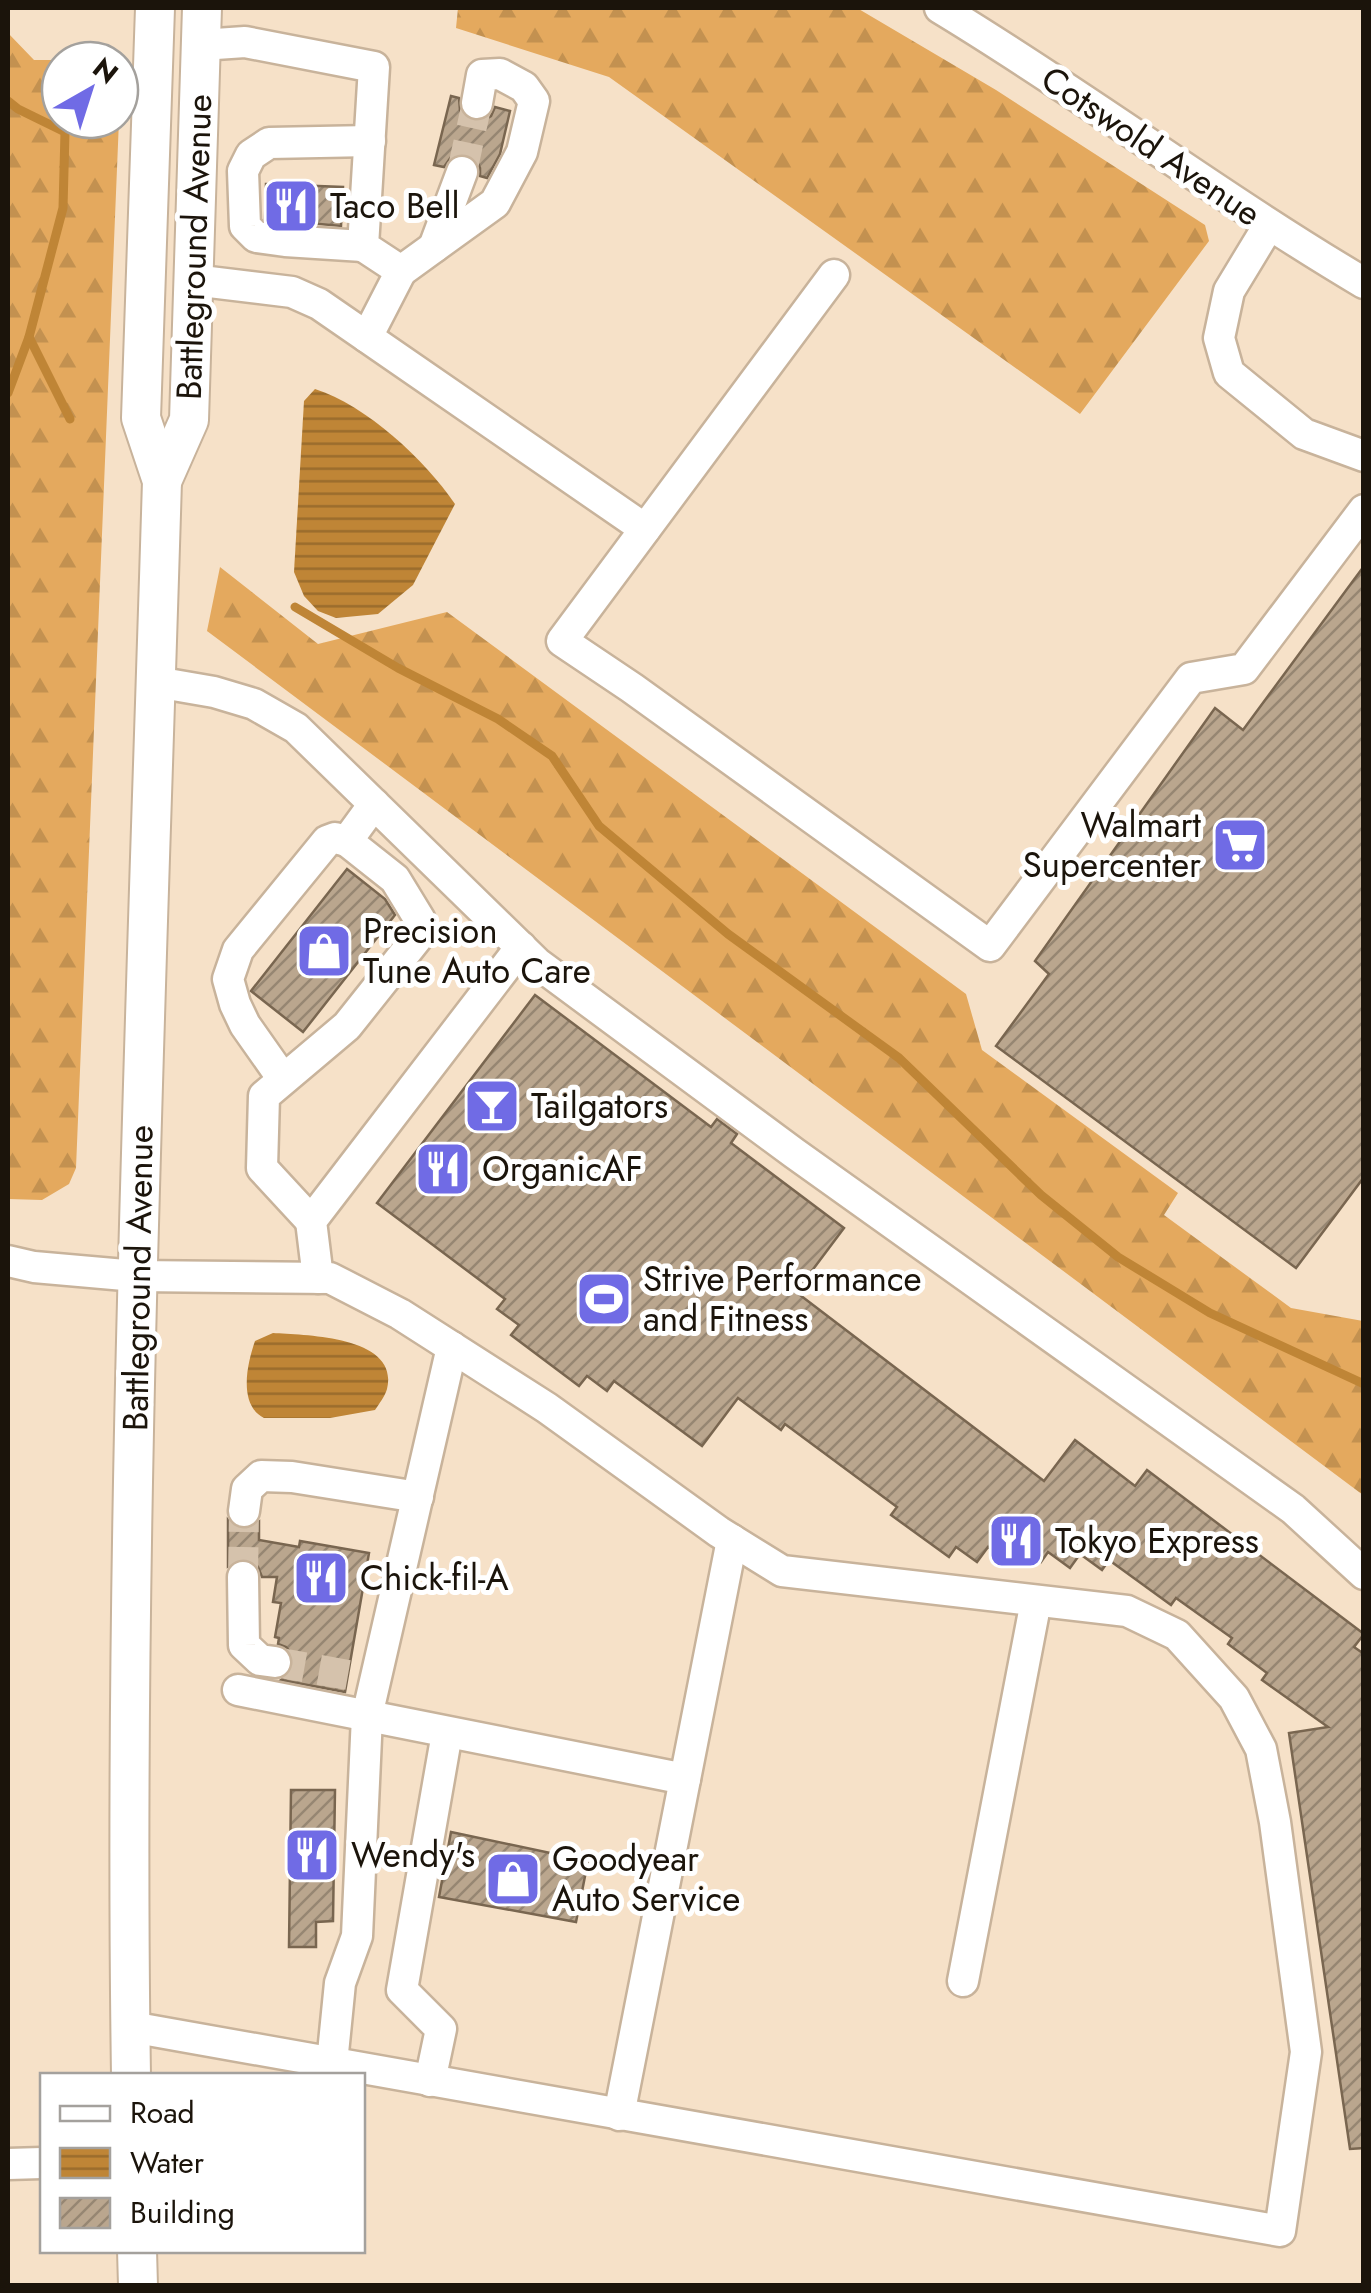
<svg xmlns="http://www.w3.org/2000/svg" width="1371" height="2293" font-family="Jost,sans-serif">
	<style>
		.forest { fill: url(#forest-firs) }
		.water { fill: url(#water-rules) }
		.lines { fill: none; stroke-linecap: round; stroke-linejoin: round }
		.stream { stroke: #bf8536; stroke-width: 9 }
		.building { fill: url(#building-hatch); stroke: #796650; stroke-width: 2.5 }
		.minor-tunnel { stroke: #d5c2ac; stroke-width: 30; stroke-dasharray: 30 15; stroke-linecap: butt }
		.minor-casing { stroke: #c8b39b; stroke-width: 35 }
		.major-casing { stroke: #c8b39b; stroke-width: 42 }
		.minor { stroke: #fff; stroke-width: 30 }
		.major { stroke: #fff; stroke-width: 38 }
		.labels { text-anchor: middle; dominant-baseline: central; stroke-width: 10; stroke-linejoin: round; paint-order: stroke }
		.street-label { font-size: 35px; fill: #1b140b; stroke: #fff }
		.poi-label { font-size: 35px; fill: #1b140b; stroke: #fff; text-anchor: start }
	</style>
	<defs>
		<pattern id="forest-firs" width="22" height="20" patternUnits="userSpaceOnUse" patternTransform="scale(2.5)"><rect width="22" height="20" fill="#e4a95e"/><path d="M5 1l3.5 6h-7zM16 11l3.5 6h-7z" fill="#c39150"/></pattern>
		<pattern id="water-rules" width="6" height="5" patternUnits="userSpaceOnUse" patternTransform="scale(2.5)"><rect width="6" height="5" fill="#bf8536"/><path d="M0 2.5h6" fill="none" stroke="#9a6c2c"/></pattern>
		<pattern id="building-hatch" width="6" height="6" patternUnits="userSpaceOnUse" patternTransform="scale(2.5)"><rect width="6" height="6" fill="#baa68e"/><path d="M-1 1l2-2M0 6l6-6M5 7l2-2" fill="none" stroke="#968672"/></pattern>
	</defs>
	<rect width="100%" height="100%" fill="#f6e1c8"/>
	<g class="forest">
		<polygon points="458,8 857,8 996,90 1205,225 1209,241 1080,414 609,77 456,28"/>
		<polygon points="8,33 34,60 60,60 60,120 119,120 76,1168 69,1184 42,1200 8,1199"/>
		<polygon points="220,567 318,644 447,612 966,994 982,1050 1178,1193 1164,1215 1291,1308 1363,1321 1363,1495 207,631"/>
	</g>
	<g class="water">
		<path d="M315,389c51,16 110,71 140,115l-42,81 -35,29 -42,4 -18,-7 -14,-15 -10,-24 10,-171z"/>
		<path d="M273,1333c32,2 127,3 114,56 -2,7 -8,15 -12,21l-45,8h-66c-26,-13 -17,-54 -9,-77z"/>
	</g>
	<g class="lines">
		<g class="stream">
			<polyline points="8,101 18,109 65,132 63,208 29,337 8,393"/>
			<polyline points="29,337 70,419"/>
			<polyline points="295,607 398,668 498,719 552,756 599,826 728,934 899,1058 1041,1195 1118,1257 1210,1313 1364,1384"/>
		</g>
	</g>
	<g class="building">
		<polygon points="451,96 459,98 460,110 464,117 473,121 484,120 491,116 495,107 510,111 500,154 487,178 480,176 480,168 477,161 468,154 460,153 451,157 444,167 434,165"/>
		<polygon points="266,184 343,187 341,226 265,219"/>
		<polygon points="1364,566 1364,1177 1296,1268 996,1046 1049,974 1035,961 1215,708 1243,730"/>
		<polygon points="347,869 385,899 395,915 303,1032 251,991"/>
		<polygon points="535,995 711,1127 717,1119 737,1134 731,1143 844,1228 796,1292 1044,1481 1075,1440 1135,1486 1147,1470 1364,1634 1354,1647 1364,1654 1364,2148 1350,2149 1289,1733 1328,1727 1262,1680 1267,1673 1228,1644 1232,1638 1176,1598 1171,1605 1109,1560 1102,1570 1080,1554 1070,1568 1048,1552 1041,1562 1022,1548 1011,1564 988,1547 977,1562 956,1547 949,1557 891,1515 897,1507 785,1424 781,1430 738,1398 702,1446 614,1381 607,1391 587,1376 579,1386 511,1335 519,1325 497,1309 505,1299 377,1203"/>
		<polygon points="228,1520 233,1526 242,1530 252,1528 259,1522 259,1540 299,1547 300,1541 369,1553 345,1692 281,1680 290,1673 294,1664 292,1654 286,1647 278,1644 279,1638 275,1637 281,1603 273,1602 277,1577 262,1577 258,1567 253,1561 244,1558 234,1561 228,1566"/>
		<polygon points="291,1790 335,1790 333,1921 316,1922 316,1947 289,1947"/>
		<polygon points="451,1832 588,1861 576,1922 439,1897"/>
	</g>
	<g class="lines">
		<g class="minor-tunnel">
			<polyline points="462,172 477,103"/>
			<polyline points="243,1577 244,1511"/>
			<polyline points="275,1662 348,1675"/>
		</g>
		<g class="minor-casing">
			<g id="minor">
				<path d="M940,8c144,87 279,189 424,275"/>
				<polyline points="201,45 245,42 374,67 363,246 401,271 367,337"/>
				<polyline points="1269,225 1229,291 1219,338 1229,373 1304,434 1364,456"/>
				<polyline points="363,246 285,241 256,237 245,226 243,171 251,155 269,143 370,141"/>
				<polyline points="434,247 462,172"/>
				<polyline points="401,271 495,203 522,152 534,101 524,87 500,74 482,75 477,103"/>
				<polyline points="834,275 562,641 632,688 990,946 1191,678 1244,669 1364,510"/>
				<polyline points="193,280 292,292 319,304 645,529"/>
				<polyline points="156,682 214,692 254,704 296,728 537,963 794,1153 1293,1509 1364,1574"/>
				<polyline points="283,1079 245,1025 235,1004 228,979 238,950 327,841 335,838 347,841"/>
				<polyline points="311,1221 262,1168 264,1096 347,1026 417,938 420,920 395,879 347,841 374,804"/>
				<polyline points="8,1261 34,1267 136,1276 330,1278 400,1314 547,1408 719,1532 782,1571 1127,1611 1177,1635 1234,1698 1261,1749 1275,1822 1306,2052 1280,2231 131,2027"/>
				<polyline points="318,1278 311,1221 521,947"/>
				<polyline points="244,1511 247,1489 261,1476 292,1477 418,1497"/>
				<polyline points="243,1577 244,1645 260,1660 275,1662"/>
				<polyline points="238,1690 685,1779"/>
				<polyline points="963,1981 1036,1601"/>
				<polyline points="332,2063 340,1983 357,1936 367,1716 452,1347"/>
				<polyline points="430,2081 441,2029 402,1990 447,1733"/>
				<polyline points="619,2115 732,1540"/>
				<polyline points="8,2164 42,2163"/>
			</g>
		</g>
		<g class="major-casing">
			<g id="major">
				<polyline points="162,481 189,420 202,8"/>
				<path d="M131,2076c-8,-532 15,-1064 31,-1595l-21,-63 14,-410"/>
				<polyline points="137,2250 138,2286"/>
			</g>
		</g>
		<use href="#minor" class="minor"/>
		<use href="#major" class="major"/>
	</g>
	<defs>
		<g id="restaurant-square" transform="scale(2.875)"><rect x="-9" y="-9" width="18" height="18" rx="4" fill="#706be5" stroke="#fff"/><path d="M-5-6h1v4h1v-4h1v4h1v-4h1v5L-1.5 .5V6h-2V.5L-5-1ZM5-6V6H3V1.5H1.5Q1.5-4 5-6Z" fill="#fff"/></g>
		<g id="supermarket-square" transform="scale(2.875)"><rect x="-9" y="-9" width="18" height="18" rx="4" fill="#706be5" stroke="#fff"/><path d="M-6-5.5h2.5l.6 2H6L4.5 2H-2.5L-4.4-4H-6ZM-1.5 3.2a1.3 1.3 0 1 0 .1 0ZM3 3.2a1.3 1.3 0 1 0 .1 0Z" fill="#fff"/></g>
		<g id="shop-square" transform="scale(2.875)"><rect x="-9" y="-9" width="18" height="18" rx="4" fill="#706be5" stroke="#fff"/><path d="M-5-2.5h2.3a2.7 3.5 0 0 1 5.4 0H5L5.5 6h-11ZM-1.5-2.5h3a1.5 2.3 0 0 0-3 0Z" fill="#fff"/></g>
		<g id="bar-square" transform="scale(2.875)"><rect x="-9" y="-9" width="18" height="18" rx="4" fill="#706be5" stroke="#fff"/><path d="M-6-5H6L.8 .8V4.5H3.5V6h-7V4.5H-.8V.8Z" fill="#fff"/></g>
		<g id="stadium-square" transform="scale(2.875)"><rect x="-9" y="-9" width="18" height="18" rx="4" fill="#706be5" stroke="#fff"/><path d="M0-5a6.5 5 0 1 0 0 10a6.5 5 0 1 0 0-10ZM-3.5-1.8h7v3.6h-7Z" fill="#fff"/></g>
	</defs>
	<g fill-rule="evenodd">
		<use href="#restaurant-square" x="291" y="206"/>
		<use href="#supermarket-square" x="1240" y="845"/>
		<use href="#shop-square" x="324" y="951"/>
		<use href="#bar-square" x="492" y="1106"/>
		<use href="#restaurant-square" x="443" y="1169"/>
		<use href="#stadium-square" x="604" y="1299"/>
		<use href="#restaurant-square" x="1016" y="1541"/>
		<use href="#restaurant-square" x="321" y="1578"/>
		<use href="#restaurant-square" x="312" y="1855"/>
		<use href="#shop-square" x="513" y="1879"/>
	</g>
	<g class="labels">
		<g class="street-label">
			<text transform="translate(1151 146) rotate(34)">Cotswold Avenue</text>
			<text transform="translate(194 247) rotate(-88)">Battleground Avenue</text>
			<text transform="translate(138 1278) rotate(-89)">Battleground Avenue</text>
		</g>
		<g class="poi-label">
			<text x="330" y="206">Taco Bell</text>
			<text x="1201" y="825" text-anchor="end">Walmart<tspan x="1201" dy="40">Supercenter</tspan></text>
			<text x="363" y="931">Precision<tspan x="363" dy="40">Tune Auto Care</tspan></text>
			<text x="531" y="1106">Tailgators</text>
			<text x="482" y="1169">OrganicAF</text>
			<text x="643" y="1279">Strive Performance<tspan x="643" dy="40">and Fitness</tspan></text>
			<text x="1055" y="1541">Tokyo Express</text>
			<text x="360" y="1578">Chick-fil-A</text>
			<text x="351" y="1855">Wendy's</text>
			<text x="552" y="1859">Goodyear<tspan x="552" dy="40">Auto Service</tspan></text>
		</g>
	</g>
	<rect width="1371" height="2293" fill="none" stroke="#1b140b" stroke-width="20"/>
	<rect x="40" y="2073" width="325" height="180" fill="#ffffff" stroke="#a4a19d" stroke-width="2.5"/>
	<rect x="60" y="2106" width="50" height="15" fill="#ffffff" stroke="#a4a19d" stroke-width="2.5"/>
	<text x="130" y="2123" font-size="30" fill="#1b140b">Road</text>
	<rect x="60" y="2148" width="50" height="30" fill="url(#water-rules)" stroke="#a4a19d" stroke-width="2.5"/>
	<text x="130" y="2173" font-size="30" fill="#1b140b">Water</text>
	<rect x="60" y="2198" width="50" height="30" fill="url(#building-hatch)" stroke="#a4a19d" stroke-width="2.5"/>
	<text x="130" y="2223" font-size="30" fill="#1b140b">Building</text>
	<g transform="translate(90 90) rotate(39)"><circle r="48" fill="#ffffff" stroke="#a4a19d" stroke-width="2.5"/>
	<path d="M0-8L18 38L0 25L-18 38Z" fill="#706be5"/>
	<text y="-15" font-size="28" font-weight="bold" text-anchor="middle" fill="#1b140b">N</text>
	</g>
</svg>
